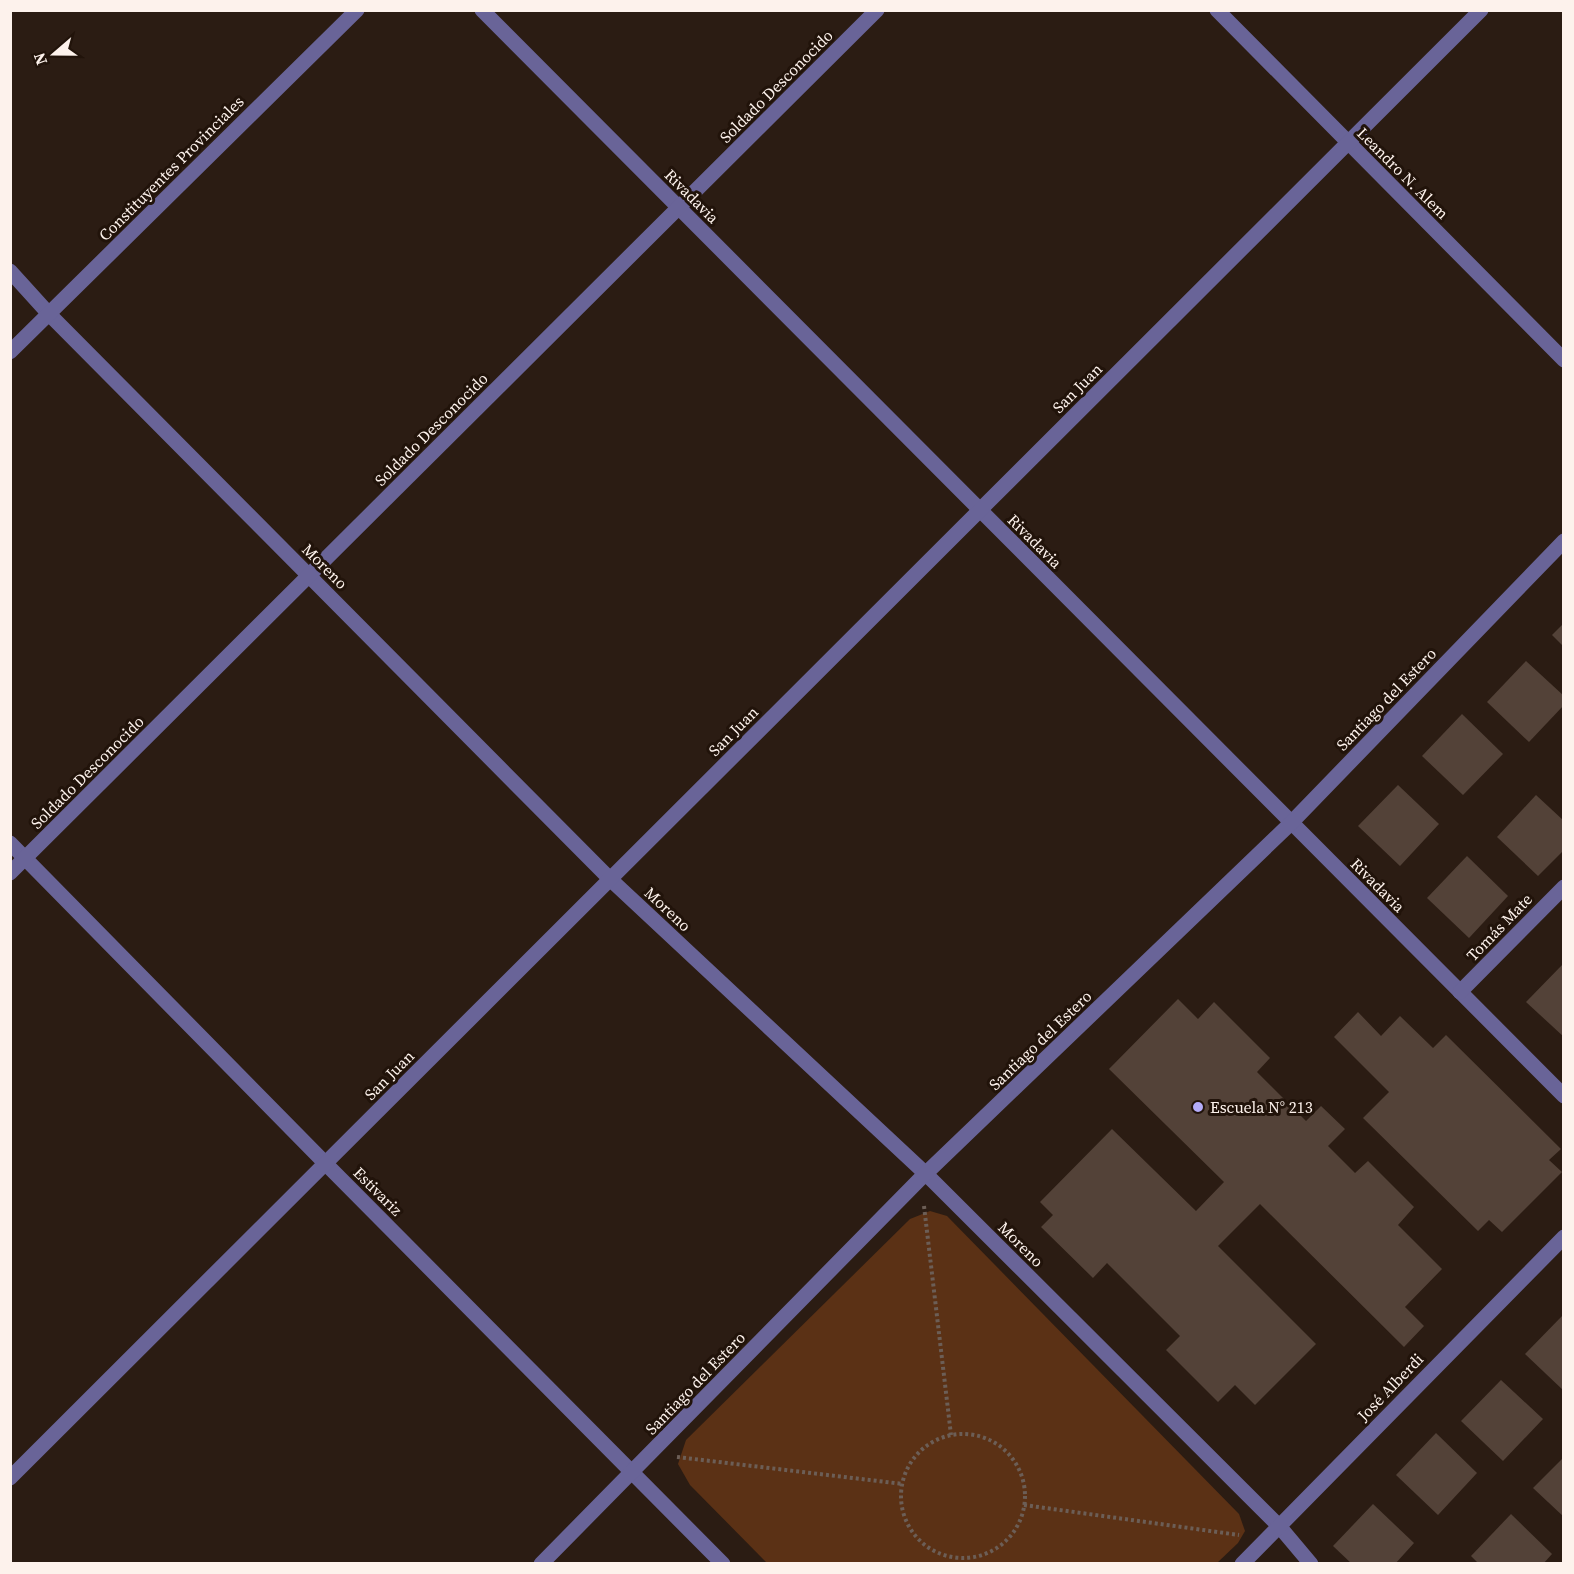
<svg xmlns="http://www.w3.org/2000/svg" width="1574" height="1574" font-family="'Source Serif 4',serif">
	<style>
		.green { fill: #5b3115 }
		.building { fill: #534238 }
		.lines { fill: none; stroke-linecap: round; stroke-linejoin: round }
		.path { stroke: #6c5e56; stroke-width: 4; stroke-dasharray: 3 3; stroke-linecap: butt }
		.minor { stroke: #696498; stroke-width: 15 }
		.poi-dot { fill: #b4acf9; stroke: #21130a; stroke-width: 2 }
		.labels { text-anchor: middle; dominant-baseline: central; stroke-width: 6; stroke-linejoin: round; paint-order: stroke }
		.street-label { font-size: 16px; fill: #fdf2ec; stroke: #21130a }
		.poi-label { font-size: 16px; fill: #fdf2ec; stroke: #21130a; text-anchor: start }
	</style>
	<rect width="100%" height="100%" fill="#2b1c13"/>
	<polygon class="green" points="930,1211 947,1216 1239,1514 1245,1531 1238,1543 1217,1563 767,1563 690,1485 678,1464 686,1440 910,1219"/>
	<g class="building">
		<polygon points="1564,623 1564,647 1552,635"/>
		<polygon points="1526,661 1564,696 1564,705 1529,742 1487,702"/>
		<polygon points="1462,714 1503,754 1463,795 1422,756"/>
		<polygon points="1398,785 1439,824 1400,866 1358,826"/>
		<polygon points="1536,795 1564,821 1564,850 1538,876 1497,837"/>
		<polygon points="1467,856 1508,896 1469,938 1427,898"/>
		<polygon points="1564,963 1564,1037 1526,1002"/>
		<polygon points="1178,999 1198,1019 1214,1002 1270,1058 1257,1072 1306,1121 1321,1106 1345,1129 1328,1146 1355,1173 1368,1161 1414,1207 1398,1225 1442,1269 1405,1307 1424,1326 1404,1347 1260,1204 1218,1246 1316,1344 1255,1405 1235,1385 1218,1402 1166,1350 1180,1336 1107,1263 1093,1278 1041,1227 1053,1215 1040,1202 1112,1129 1196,1211 1224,1182 1109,1069"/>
		<polygon points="1358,1012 1381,1036 1400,1016 1433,1048 1446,1035 1561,1149 1549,1160 1562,1172 1502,1232 1489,1220 1478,1231 1363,1118 1389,1092 1334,1037"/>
		<polygon points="1564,1314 1564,1391 1525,1354"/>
		<polygon points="1501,1380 1543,1419 1503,1461 1461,1421"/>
		<polygon points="1436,1433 1477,1473 1438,1515 1396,1475"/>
		<polygon points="1564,1457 1564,1517 1533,1488"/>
		<polygon points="1373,1504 1414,1543 1395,1564 1352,1564 1333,1546"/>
		<polygon points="1511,1514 1552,1554 1543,1564 1479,1564 1471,1556"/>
	</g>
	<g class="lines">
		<g class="path">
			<polyline points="924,1206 951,1435"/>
			<circle cx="963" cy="1496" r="62"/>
			<polyline points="677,1457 903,1484"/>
			<polyline points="1024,1505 1239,1535"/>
		</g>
		<g class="minor">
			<polyline points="482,10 1564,1096"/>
			<polyline points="1217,10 1564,360"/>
			<polyline points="10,271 49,314 610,879 926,1174 1279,1526 1311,1564"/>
			<polyline points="10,352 357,10"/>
			<polyline points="10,843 326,1164 723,1564"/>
			<polyline points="10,873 877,10"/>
			<polyline points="1460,992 1564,887"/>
			<polyline points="10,1478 1481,10"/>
			<polyline points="541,1564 920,1179 1291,823 1564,541"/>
			<polyline points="1242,1564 1564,1237"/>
		</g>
	</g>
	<circle class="poi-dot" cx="1198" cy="1107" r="6"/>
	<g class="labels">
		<g class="street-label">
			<text transform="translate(776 86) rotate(-45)">Soldado Desconocido</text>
			<text transform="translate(171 168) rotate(-45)">Constituyentes Provinciales</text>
			<text transform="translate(1403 173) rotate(45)">Leandro N. Alem</text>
			<text transform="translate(692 196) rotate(45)">Rivadavia</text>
			<text transform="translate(1077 388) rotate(-45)">San Juan</text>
			<text transform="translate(431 429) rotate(-45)">Soldado Desconocido</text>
			<text transform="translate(1035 541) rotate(45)">Rivadavia</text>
			<text transform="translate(325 566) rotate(45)">Moreno</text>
			<text transform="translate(1386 699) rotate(-46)">Santiago del Estero</text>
			<text transform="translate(733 731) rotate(-45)">San Juan</text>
			<text transform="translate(87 772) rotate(-45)">Soldado Desconocido</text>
			<text transform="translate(1378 885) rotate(45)">Rivadavia</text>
			<text transform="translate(668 909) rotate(43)">Moreno</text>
			<text transform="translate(1499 927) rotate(-46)">Tomás Mate</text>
			<text transform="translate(1040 1040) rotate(-44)">Santiago del Estero</text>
			<text transform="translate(389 1075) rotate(-45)">San Juan</text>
			<text transform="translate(378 1191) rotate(45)">Estivariz</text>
			<text transform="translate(1021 1244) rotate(45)">Moreno</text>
			<text transform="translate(695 1383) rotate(-46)">Santiago del Estero</text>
			<text transform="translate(1390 1387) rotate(-46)">José Alberdi</text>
		</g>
		<g class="poi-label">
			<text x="1210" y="1107">Escuela N° 213</text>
		</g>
	</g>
	<rect width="1574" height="1574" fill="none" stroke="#fdf2ec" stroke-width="24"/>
	<g transform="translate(54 54) rotate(250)" stroke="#21130a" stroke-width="4.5" paint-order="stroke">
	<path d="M0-4.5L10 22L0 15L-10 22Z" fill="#fdf2ec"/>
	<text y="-9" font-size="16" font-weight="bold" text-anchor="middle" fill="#fdf2ec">N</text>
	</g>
</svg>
